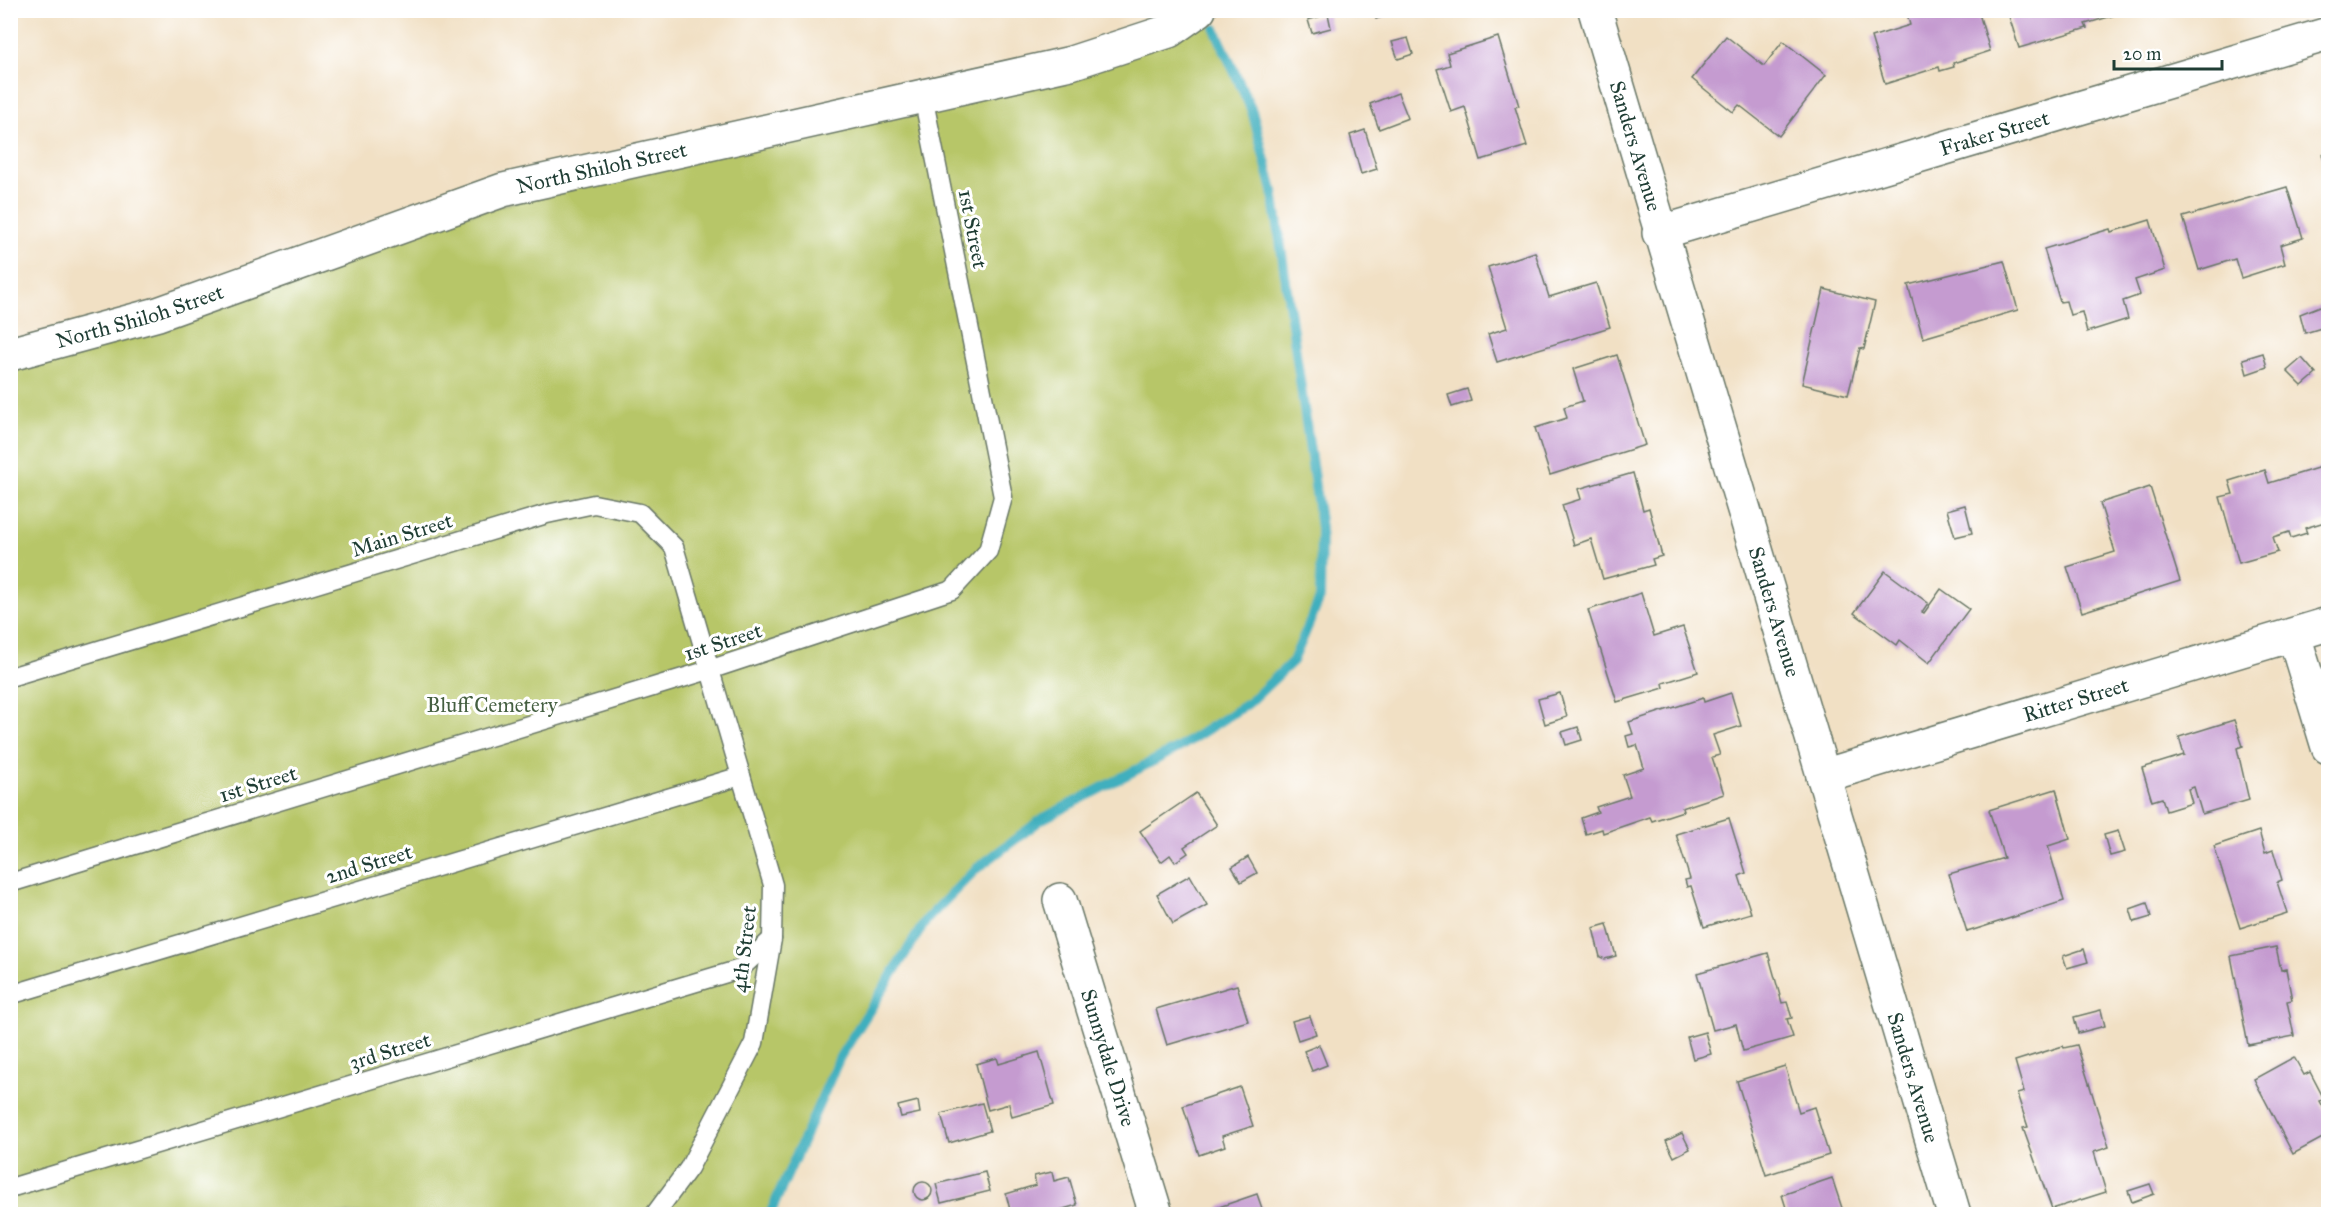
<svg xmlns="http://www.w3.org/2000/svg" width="2339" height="1225" font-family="'IM FELL Great Primer',serif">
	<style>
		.green { fill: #b7c668; stroke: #6b824e; stroke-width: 1.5 }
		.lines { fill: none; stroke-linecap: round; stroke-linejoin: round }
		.stream { stroke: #41afbe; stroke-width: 10 }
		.building { fill: #c59bd0 }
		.service-casing { stroke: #687666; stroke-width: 21 }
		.minor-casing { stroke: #687666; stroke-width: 36 }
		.service { stroke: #fff; stroke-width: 18 }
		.minor { stroke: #fff; stroke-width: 33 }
		.labels { text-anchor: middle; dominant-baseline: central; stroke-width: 6; stroke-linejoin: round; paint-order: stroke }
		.street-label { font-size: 21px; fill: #1f3d34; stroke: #fff }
		.park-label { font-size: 21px; fill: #455f41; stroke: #fff }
	</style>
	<rect width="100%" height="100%" fill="#fff"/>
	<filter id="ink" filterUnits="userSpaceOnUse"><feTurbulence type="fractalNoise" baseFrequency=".0167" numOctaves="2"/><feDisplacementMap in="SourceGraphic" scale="12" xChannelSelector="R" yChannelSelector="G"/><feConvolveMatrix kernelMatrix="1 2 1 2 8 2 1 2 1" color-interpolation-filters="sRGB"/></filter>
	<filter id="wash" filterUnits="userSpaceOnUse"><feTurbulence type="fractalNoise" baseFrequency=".008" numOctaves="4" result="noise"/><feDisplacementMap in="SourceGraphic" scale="24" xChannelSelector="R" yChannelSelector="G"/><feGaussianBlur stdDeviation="1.35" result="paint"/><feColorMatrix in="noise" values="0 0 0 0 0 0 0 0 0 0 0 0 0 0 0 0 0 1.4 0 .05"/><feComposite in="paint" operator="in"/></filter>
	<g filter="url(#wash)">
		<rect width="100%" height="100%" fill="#f1e0c4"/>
		<polygon class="green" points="1204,11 1252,111 1273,191 1321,528 1320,598 1293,661 1250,702 1178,748 1042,819 976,869 927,919 840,1057 770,1214 11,1214 11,354 344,246 923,96"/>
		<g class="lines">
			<polyline class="stream" points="770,1214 840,1057 927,919 976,869 1042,819 1178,748 1250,702 1293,661 1320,598 1321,528 1273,191 1252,111 1215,29"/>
		</g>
		<g id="blocks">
			<g class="building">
				<polygon points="1374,10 1401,10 1401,11 1376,19"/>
				<polygon points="1906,10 1941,10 1942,15 1959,10 1978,10 1990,51 1953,63 1954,67 1940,71 1939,67 1885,84 1871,37 1910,25"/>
				<polygon points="2007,10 2121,10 2122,13 2085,24 2087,28 2019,48"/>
				<polygon points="1328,14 1331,28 1312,33 1308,20"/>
				<polygon points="1726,36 1764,66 1783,41 1826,75 1779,136 1739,105 1733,112 1692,79"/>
				<polygon points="1498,37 1519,106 1515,107 1527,146 1481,160 1465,107 1451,112 1437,69 1450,65 1447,53"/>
				<polygon points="1408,38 1413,54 1398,59 1392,42"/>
				<polygon points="1398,93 1408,118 1379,129 1370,104"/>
				<polygon points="1365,130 1377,169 1361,174 1350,135"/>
				<polygon points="2328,152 2328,174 2322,154"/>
				<polygon points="2287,187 2303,238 2280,245 2285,264 2241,278 2235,259 2199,270 2183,217"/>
				<polygon points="2150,220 2165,270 2135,280 2140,295 2123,301 2128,319 2087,332 2082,312 2070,315 2066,301 2060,302 2044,249 2110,229 2111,232"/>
				<polygon points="1535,252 1549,297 1596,283 1610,327 1497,362 1488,334 1507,328 1488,267"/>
				<polygon points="2004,261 2018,310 1923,338 1908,285"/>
				<polygon points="1824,289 1875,302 1864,349 1860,348 1848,395 1802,384"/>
				<polygon points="2328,303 2328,326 2305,333 2300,314"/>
				<polygon points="2263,353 2267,367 2247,374 2243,359"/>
				<polygon points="1617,355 1645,445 1550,475 1535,428 1567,418 1564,407 1583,401 1573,369"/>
				<polygon points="2302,358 2316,374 2302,386 2287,371"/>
				<polygon points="1467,389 1471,401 1452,407 1448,395"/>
				<polygon points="2327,465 2328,521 2305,528 2307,533 2291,538 2289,532 2273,537 2278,552 2239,563 2220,497 2233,494 2229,481 2265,470 2269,483"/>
				<polygon points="1633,473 1643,510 1649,508 1662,556 1652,559 1654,565 1603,579 1591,539 1574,545 1562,505 1581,499 1578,489"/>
				<polygon points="2150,487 2180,581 2082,612 2067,567 2115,552 2100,503"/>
				<polygon points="1965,505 1972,533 1955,537 1947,510"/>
				<polygon points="1885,571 1928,603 1922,612 1924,613 1941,589 1969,609 1929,663 1900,640 1897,645 1854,613"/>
				<polygon points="1641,593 1654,636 1683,627 1698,672 1663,683 1664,688 1617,702 1588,610"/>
				<polygon points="1560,693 1567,717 1545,724 1538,699"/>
				<polygon points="1731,693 1741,726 1713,735 1720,755 1712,757 1724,794 1682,808 1683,811 1652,821 1650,817 1603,833 1602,829 1586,834 1581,818 1598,812 1596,807 1630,796 1623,775 1644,768 1637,745 1629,747 1626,736 1633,734 1629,722 1703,698 1704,702"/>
				<polygon points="2234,720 2243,746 2237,748 2249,800 2202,814 2194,787 2188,789 2192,803 2166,811 2162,798 2152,801 2142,768 2184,755 2179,737"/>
				<polygon points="1578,727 1582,740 1566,745 1562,732"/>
				<polygon points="2056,789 2070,839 2048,846 2064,901 1967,932 1949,874 2004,858 1989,810"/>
				<polygon points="1196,793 1217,825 1184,847 1188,853 1175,862 1170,855 1161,862 1140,831"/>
				<polygon points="1729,818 1746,873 1739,876 1751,913 1704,927 1691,886 1687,887 1685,880 1690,879 1676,834"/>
				<polygon points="2118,831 2125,852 2110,856 2104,835"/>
				<polygon points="2259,831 2265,853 2273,850 2282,880 2277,882 2287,913 2240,928 2214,846"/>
				<polygon points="1248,857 1257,873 1241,882 1232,867"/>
				<polygon points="1190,875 1207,905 1173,924 1157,894"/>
				<polygon points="2147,903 2151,917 2134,922 2130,909"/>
				<polygon points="1607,924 1616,956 1605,959 1600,957 1593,928"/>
				<polygon points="2276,947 2281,970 2286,969 2292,1000 2287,1001 2294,1036 2248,1045 2231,956"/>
				<polygon points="2084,949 2088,962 2067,968 2063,956"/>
				<polygon points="1768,953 1782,1003 1787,1002 1792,1018 1787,1019 1793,1037 1743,1051 1736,1024 1713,1030 1697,973"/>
				<polygon points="1237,985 1248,1021 1167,1045 1156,1009"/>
				<polygon points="2101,1010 2105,1026 2078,1033 2074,1017"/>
				<polygon points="1310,1016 1316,1034 1298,1040 1292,1021"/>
				<polygon points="1705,1032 1711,1054 1693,1059 1687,1037"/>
				<polygon points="1319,1045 1327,1065 1312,1071 1304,1051"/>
				<polygon points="2077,1045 2109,1147 2094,1152 2106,1192 2052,1209 2023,1128 2028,1127 2017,1094 2024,1092 2015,1061 2063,1046 2064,1048"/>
				<polygon points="1039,1052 1054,1105 1012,1117 1009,1104 988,1110 976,1064 997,1058 999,1064"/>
				<polygon points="2294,1057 2304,1075 2310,1072 2324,1099 2320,1101 2328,1116 2328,1135 2293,1154 2254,1079"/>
				<polygon points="1785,1066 1799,1112 1814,1107 1829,1155 1766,1175 1737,1081"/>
				<polygon points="1240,1087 1253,1126 1222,1136 1225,1146 1199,1155 1183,1106"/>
				<polygon points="918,1101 920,1113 901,1117 898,1106"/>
				<polygon points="982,1103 990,1131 949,1143 941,1114"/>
				<polygon points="1682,1133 1690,1149 1674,1157 1666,1141"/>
				<polygon points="985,1172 990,1191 941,1203 936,1184"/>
				<polygon points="1052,1172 1054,1181 1069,1177 1077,1205 1060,1210 1062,1214 1011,1214 1006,1194 1036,1185 1034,1176"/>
				<polygon points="1832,1178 1843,1211 1846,1210 1847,1214 1788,1214 1782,1195"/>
				<circle cx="923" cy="1191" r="9"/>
				<polygon points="2150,1184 2154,1194 2132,1202 2128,1191"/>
				<polygon points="1257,1194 1264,1214 1221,1214 1219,1207"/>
			</g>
		</g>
	</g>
	<g filter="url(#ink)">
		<use href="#blocks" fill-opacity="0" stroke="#687666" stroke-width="1.5"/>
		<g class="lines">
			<g class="service-casing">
				<g id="service">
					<polyline points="10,677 547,514 594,504 640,513 674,547 773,885 772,939 754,1043 689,1168 655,1214"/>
					<polyline points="10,883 709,670 952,590 988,551 1003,497 923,96"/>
					<polyline points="10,995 741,776"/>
					<polyline points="10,1188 740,969 772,939"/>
				</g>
			</g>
			<g class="minor-casing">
				<g id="minor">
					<path id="s1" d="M1595,10l359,1204"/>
					<path id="s2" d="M1659,233l669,-199"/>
					<path id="s3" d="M10,354l148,-40 345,-124 568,-127 98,-32 30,-21"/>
					<polyline points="2294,635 2328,747"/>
					<path id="s4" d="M1823,776l505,-152"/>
					<path id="s5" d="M1060,900l96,314"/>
				</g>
			</g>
			<use href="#service" class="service"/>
			<use href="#minor" class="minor"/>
		</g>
	</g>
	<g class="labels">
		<g class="street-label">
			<text stroke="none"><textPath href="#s2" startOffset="350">Fraker Street</textPath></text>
			<text stroke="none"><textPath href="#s1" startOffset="142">Sanders Avenue</textPath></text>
			<text stroke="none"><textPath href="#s3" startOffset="621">North Shiloh Street</textPath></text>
			<text transform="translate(973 229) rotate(79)">1st Street</text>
			<text stroke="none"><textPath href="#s3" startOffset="135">North Shiloh Street</textPath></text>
			<text transform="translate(402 535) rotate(-17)">Main Street</text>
			<text stroke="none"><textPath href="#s1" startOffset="628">Sanders Avenue</textPath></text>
			<text transform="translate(723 642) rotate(-18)">1st Street</text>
			<text stroke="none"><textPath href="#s4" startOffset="264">Ritter Street</textPath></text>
			<text transform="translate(258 784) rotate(-17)">1st Street</text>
			<text transform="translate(369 864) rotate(-17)">2nd Street</text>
			<text transform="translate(744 949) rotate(-83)">4th Street</text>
			<text transform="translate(390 1051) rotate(-17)">3rd Street</text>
			<text stroke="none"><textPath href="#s5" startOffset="165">Sunnydale Drive</textPath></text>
			<text stroke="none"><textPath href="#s1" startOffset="1114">Sanders Avenue</textPath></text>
		</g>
		<g class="park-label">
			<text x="492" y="705">Bluff Cemetery</text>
		</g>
	</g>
	<rect width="2339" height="1225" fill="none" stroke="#fff" stroke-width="36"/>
	<path d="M2114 60v9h108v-9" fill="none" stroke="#1f3d34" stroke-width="3"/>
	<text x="2123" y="60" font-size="18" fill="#1f3d34" stroke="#ffffff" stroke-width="4.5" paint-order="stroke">20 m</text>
</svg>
